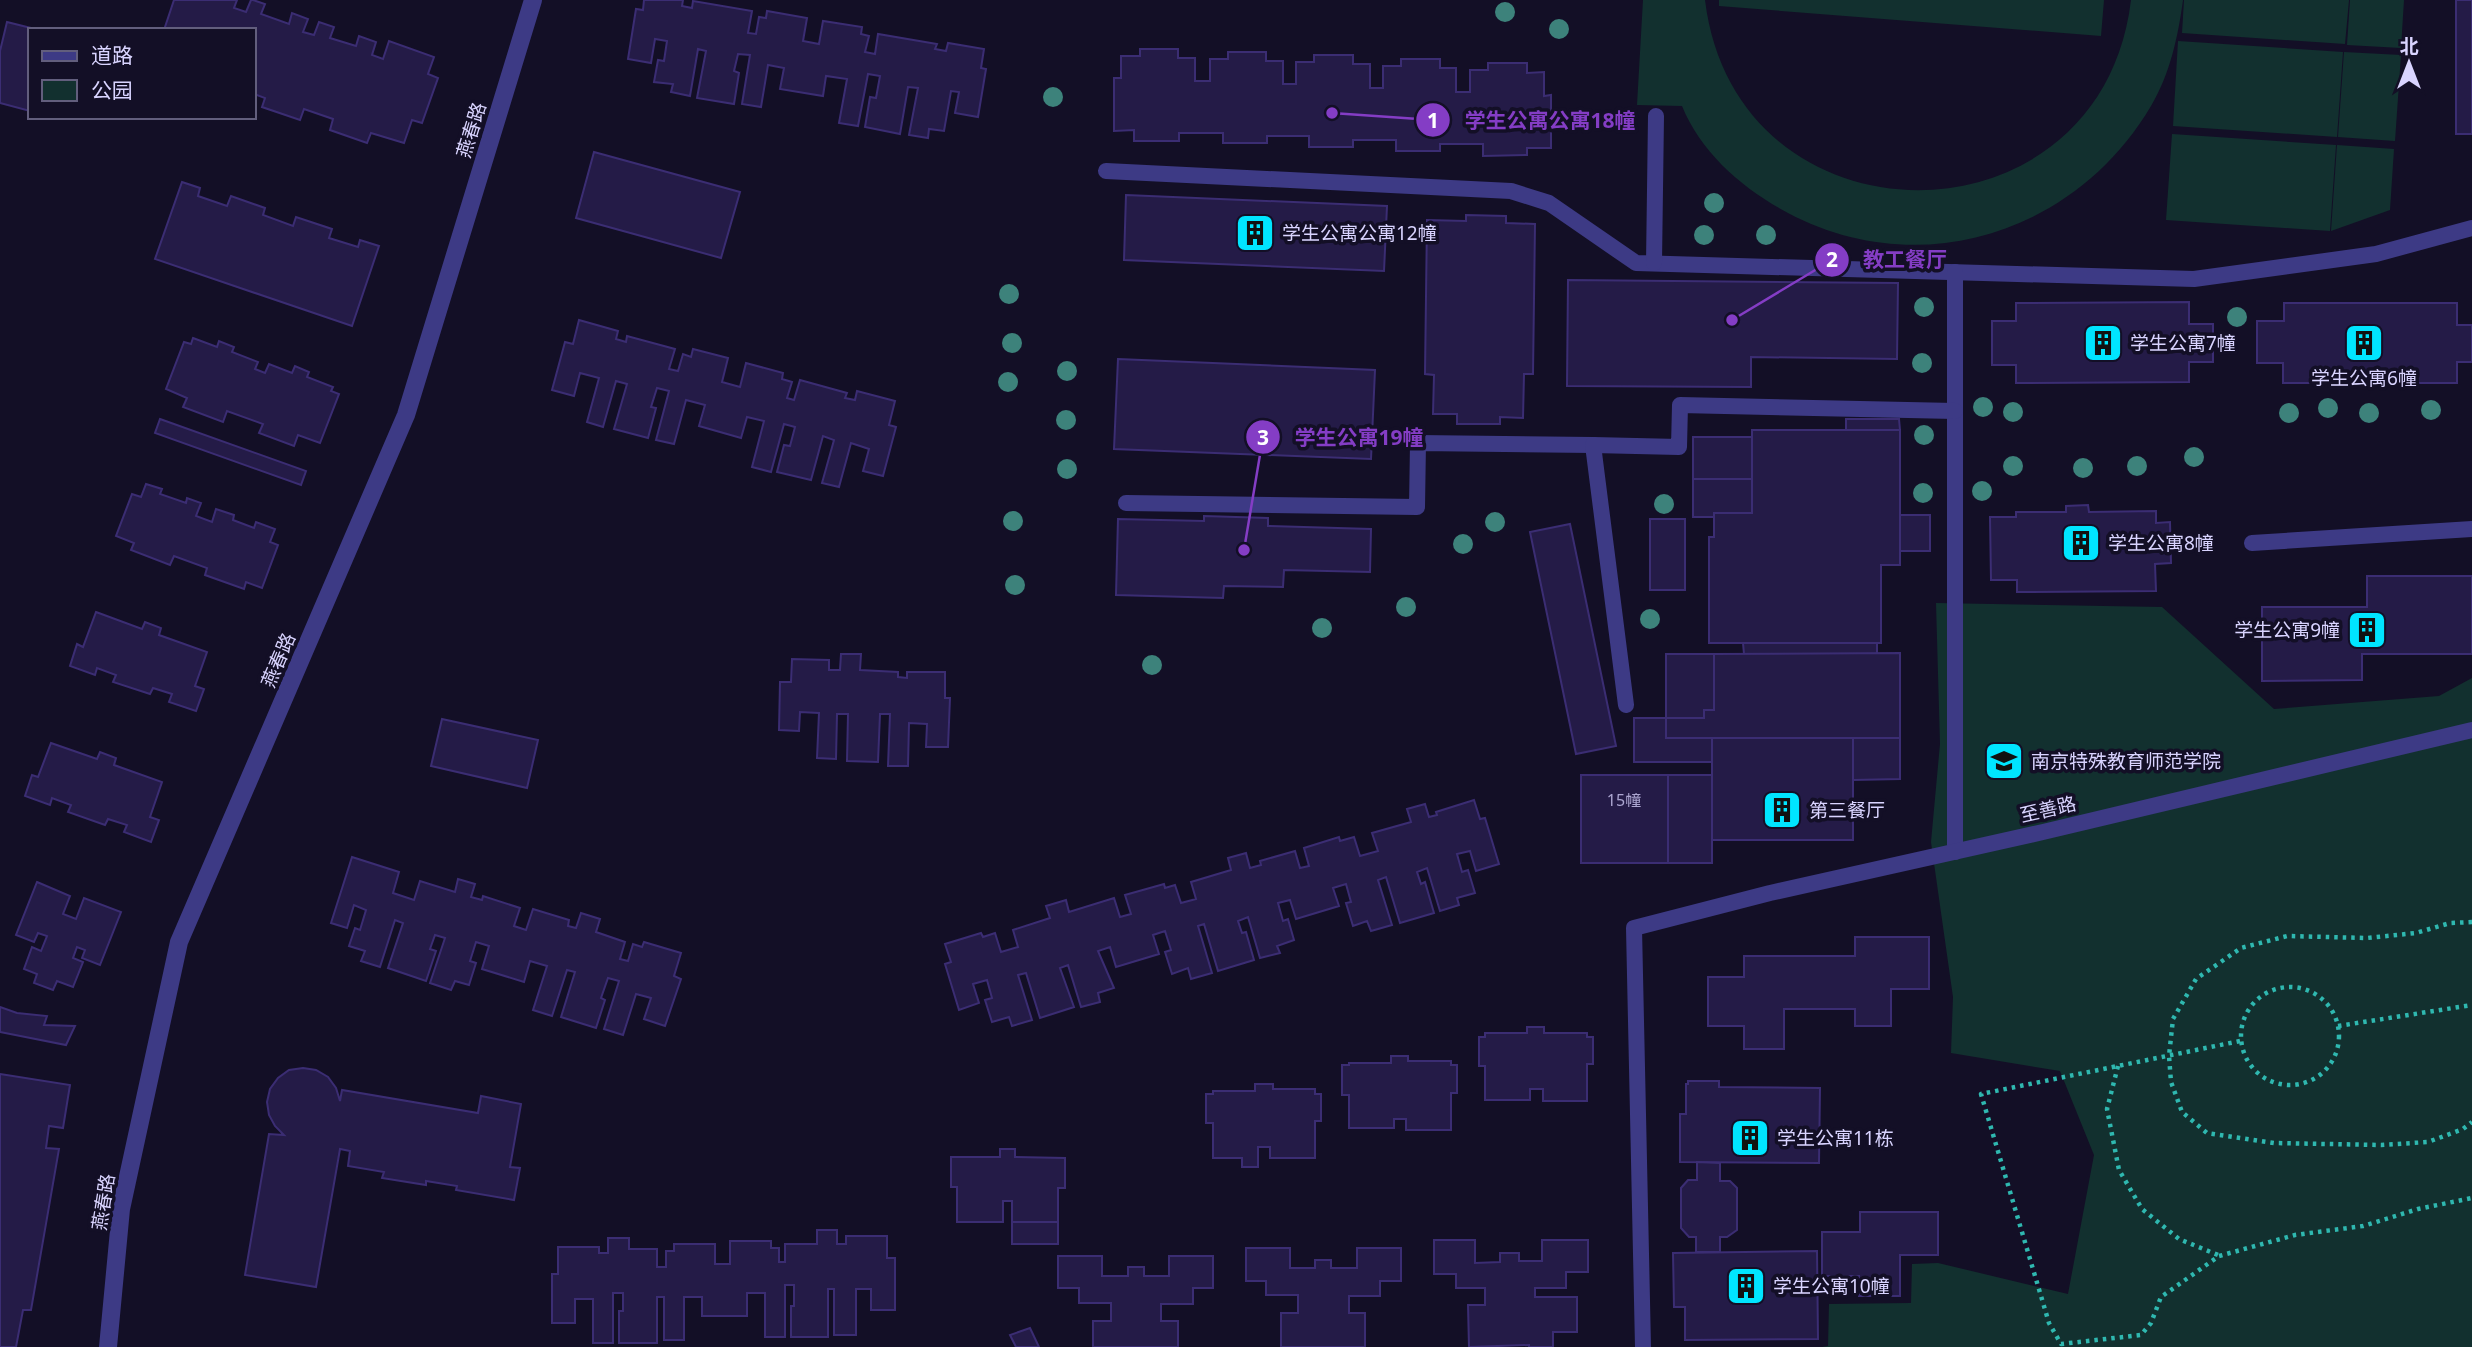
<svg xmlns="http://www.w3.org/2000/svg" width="2472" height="1347" font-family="'Noto Sans','Noto Sans SC',sans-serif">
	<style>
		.green { fill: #12302f }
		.building { fill: #241b47; stroke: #3b2d73; stroke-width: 2 }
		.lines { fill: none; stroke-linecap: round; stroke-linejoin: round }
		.path { stroke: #2fb8b0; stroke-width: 4.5; stroke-dasharray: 3.5 5; stroke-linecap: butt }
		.service { stroke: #3d3a85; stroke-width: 16 }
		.tertiary { stroke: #3d3a85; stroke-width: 18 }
		.tree { fill: #3d827b }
		.labels { text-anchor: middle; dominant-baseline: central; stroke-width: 7; stroke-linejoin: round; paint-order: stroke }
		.number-label { font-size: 16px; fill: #aca6d1 }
		.street-label { font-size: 19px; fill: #d9d4ff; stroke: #130f26 }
		.poi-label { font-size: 19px; fill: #d9d4ff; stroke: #130f26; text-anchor: start }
		.leader { fill: none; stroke: #843dc5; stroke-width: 2.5 }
		.callout-dot { fill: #843dc5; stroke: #130f26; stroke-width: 2.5 }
		.mark-label { font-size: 21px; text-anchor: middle; font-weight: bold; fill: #fff }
		.callout-label { font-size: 21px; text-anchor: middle; font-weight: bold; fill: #843dc5; stroke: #130f26; stroke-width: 7; stroke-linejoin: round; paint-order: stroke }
	</style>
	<rect width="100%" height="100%" fill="#130f26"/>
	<g class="green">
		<path d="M1643,0h62c31,254 396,253 426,0h52c-5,37 -13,74 -32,106 -75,127 -231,177 -363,107 -45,-24 -87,-60 -106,-107l-45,-1z"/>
		<polygon points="1719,0 2104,0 2101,36 1719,6"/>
		<polygon points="2184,0 2349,0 2345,44 2182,33"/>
		<polygon points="2350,0 2404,0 2401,48 2347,45"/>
		<polygon points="2178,41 2343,52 2337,137 2173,126"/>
		<polygon points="2344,52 2401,55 2395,141 2338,137"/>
		<polygon points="2172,134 2336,145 2330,231 2166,220"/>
		<polygon points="2337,145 2394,149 2390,210 2331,231"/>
		<polygon points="1936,603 2162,607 2274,709 2439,696 2472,678 2472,1347 1822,1347 1828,1346 1829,1304 1911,1303 1912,1264 1938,1263 2068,1294 2094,1155 2060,1071 1951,1053 1953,997 1931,842 1940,744"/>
	</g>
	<g class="building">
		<polygon points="174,0 237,0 234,8 246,12 251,0 253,0 265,4 261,14 289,24 292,13 308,19 303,32 314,35 319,22 334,27 330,38 356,46 359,36 376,42 372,55 383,59 389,41 434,57 428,74 438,78 422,123 412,120 404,143 371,133 367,143 330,130 333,119 304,109 300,120 262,107 265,98 254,94 254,30 164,30"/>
		<polygon points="644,0 683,0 682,6 692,8 693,1 752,11 748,33 756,34 759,17 766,18 767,11 807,18 803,41 819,44 823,21 862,27 861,34 869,36 865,52 875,54 878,34 937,44 935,49 946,51 948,43 984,49 981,68 986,69 978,117 955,113 959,92 951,91 944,131 929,129 928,138 909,135 918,88 908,87 900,134 865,127 870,97 876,98 880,76 868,74 858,126 839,123 847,79 826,76 823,96 780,89 784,68 768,65 761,107 742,104 750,55 738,54 734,71 739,73 734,104 697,98 706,51 698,49 690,96 671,92 673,84 654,82 658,60 664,61 667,41 655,39 651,63 628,59 636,9 643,10"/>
		<rect x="2456" y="0" width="16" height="134"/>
		<polygon points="7,22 39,30 30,30 30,111 0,103 0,51"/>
		<polygon points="1140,49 1178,49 1178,58 1195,58 1195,81 1210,81 1210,59 1228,59 1228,52 1266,52 1266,61 1283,61 1283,84 1296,84 1296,62 1314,62 1314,55 1353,55 1353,64 1370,64 1370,88 1383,88 1383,66 1401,66 1401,59 1440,59 1440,68 1456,68 1456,92 1470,92 1470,70 1488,70 1488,63 1527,63 1527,73 1544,72 1544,96 1551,95 1551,148 1527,148 1527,155 1483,156 1483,144 1440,144 1440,151 1396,151 1396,140 1353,140 1353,147 1309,147 1309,136 1267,136 1267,143 1223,143 1223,133 1179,133 1179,141 1134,141 1134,130 1114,131 1114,78 1121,78 1121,56 1140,56"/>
		<polygon points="594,152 740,192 721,258 576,218"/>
		<polygon points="182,182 200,188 198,196 227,206 231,196 265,208 263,215 293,226 296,217 332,229 329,238 358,247 360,240 379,246 352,326 155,259"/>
		<polygon points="1126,195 1387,206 1384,271 1124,260"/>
		<polygon points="1466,215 1506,216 1506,223 1535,224 1533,374 1524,374 1523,418 1500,417 1500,424 1457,424 1457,414 1433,414 1434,375 1425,374 1427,220 1466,221"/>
		<polygon points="1568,280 1898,283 1897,359 1751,357 1751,387 1567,386"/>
		<polygon points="2189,302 2189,324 2213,324 2213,362 2189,362 2189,382 2016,383 2016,365 1992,365 1992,321 2016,321 2016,303"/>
		<polygon points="2284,303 2457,303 2457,325 2472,325 2472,362 2457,362 2457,383 2283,383 2283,363 2257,363 2257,321 2284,321"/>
		<polygon points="579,320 618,331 616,339 626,342 627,336 675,349 669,369 678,371 683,354 691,357 693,349 728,358 722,382 740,387 746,363 783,373 782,379 792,382 787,398 794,400 800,380 847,393 845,398 855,400 857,391 895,401 889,425 896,427 883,476 863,471 869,449 851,443 839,487 822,483 834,440 823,436 811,480 777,472 784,445 790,446 795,427 784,424 771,472 752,467 764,421 747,417 741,438 699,426 705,405 686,400 674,444 656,440 669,391 657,388 651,407 656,408 648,438 614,429 627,384 616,381 603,427 587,422 599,378 580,373 574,396 552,390 565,342 573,344"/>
		<polygon points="193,338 217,347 219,341 234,347 232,352 258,362 255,369 265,373 269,364 292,373 295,366 309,372 307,377 333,387 331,391 339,394 320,443 298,435 294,446 259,433 263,424 227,411 223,422 183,407 187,398 166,389 184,342 191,344"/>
		<polygon points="1118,359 1375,370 1371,459 1114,449"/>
		<polygon points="160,419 306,471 301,485 155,433"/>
		<polygon points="1846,419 1899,419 1900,430 1846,430"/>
		<polygon points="1752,430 1900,430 1900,565 1881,565 1881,643 1709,643 1709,537 1714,537 1714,513 1752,513"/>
		<rect x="1693" y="437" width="59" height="42"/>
		<polygon points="1693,479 1752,479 1752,513 1714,513 1714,517 1693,517"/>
		<polygon points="146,484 162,489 160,494 186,503 187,498 201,503 196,516 212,522 216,509 234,515 233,520 254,528 256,522 275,529 270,542 278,545 262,588 246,582 244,589 205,575 207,568 174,556 170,565 131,550 134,543 116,536 132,494 141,497"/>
		<polygon points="2088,505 2089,512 2156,511 2156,523 2170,522 2171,563 2155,564 2156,591 2017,592 2017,580 1991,580 1990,517 2016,517 2016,512 2066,512 2066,506"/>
		<rect x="1900" y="515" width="30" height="36"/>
		<polygon points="1204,516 1268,518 1268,526 1371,529 1370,572 1284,570 1283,587 1224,586 1223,598 1116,595 1118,519 1204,521"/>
		<rect x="1650" y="519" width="35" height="71"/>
		<polygon points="1570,524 1616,746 1576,754 1530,532"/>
		<polygon points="2367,576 2472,576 2472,654 2362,654 2362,680 2262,681 2262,607 2367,607"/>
		<polygon points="96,612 142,629 145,622 161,628 159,635 207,652 195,686 204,689 196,711 169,702 172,694 153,688 150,694 113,682 116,675 97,668 95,675 70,666 77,644 83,647"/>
		<polygon points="1743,643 1877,643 1877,654 1744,654"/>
		<polygon points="1900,653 1900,738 1666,738 1666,718 1704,718 1704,710 1714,710 1714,654"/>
		<polygon points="841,654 861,654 860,670 898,672 898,677 907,678 907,672 945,672 945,698 950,698 948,747 926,747 927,724 909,723 908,766 888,766 890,714 880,714 878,762 847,761 848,714 837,714 836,759 817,758 819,713 800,712 799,731 779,730 780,682 791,682 792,659 829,660 829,670 840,670"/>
		<polygon points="1666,654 1714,654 1714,710 1704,710 1704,718 1666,718"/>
		<polygon points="1634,718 1666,718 1666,738 1712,738 1712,762 1634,762"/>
		<polygon points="442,719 538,740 527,788 431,766"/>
		<rect x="1712" y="738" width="141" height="102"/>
		<polygon points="1853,738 1900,738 1900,779 1853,780"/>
		<polygon points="51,743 97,759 100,752 116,758 114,765 162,782 150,817 159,820 151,842 124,832 127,825 108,819 105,825 68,812 71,805 52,798 50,805 25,796 32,775 38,777"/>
		<rect x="1581" y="775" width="87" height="88"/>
		<rect x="1668" y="775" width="44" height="88"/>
		<polygon points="1474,800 1480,819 1485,818 1499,864 1476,871 1470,851 1457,854 1462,872 1468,870 1475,893 1457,898 1459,905 1440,911 1427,868 1417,872 1421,884 1425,882 1434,913 1400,923 1386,877 1378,880 1392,925 1371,931 1367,921 1353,926 1346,903 1351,902 1346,884 1333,888 1339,906 1296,919 1290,900 1278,903 1283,921 1288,919 1294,940 1277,946 1280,953 1260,958 1248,917 1238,921 1242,933 1246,932 1254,960 1218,971 1204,924 1198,926 1212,973 1191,979 1188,968 1172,974 1165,952 1171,950 1165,931 1153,935 1159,954 1116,967 1110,947 1098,951 1114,988 1098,993 1100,1002 1081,1007 1068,965 1060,968 1074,1007 1040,1018 1026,973 1018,975 1032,1020 1012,1026 1009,1017 992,1022 985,1000 992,998 987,980 973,984 979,1003 959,1010 945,964 951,962 945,944 981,933 983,937 995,933 1001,952 1018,947 1013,930 1050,918 1046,906 1066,900 1069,912 1114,898 1120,917 1131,914 1125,895 1164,884 1165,888 1175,885 1181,903 1196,899 1191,882 1231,870 1228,858 1246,853 1250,868 1261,865 1260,861 1295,851 1300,868 1309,866 1304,848 1339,837 1340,841 1354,837 1360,856 1378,851 1372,833 1411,822 1407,809 1425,804 1429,817 1437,815 1436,812"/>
		<polygon points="352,857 399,872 393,893 414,900 420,881 455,892 458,879 475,884 471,897 482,900 483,896 520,908 514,926 526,930 533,909 569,920 568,926 576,928 581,913 600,919 596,932 625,942 620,959 628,961 633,944 642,947 644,942 681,953 674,976 681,979 665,1026 644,1019 651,998 636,994 623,1035 604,1029 619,981 608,978 601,998 605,1000 596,1028 561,1017 575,972 567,970 552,1016 533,1010 547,966 530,961 524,982 482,969 489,946 476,942 470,961 476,963 469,985 455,981 451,990 430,983 445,938 435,935 430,949 436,951 426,981 388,968 403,923 395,920 380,967 361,961 365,951 349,946 355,928 360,930 366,910 354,905 347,928 331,923"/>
		<polygon points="37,882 70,896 63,914 76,919 84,898 121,912 100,965 82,958 85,950 77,947 73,958 83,962 73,987 57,981 53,990 34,983 37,974 24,969 32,947 41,951 47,936 38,933 34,942 16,935"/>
		<polygon points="1855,937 1929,937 1929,989 1891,989 1891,1026 1855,1026 1855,1009 1784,1009 1784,1049 1744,1049 1744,1026 1708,1026 1708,977 1744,977 1744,956 1855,956"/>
		<polygon points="0,1007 17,1013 47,1016 44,1025 75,1026 66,1045 0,1032"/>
		<polygon points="1527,1027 1544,1027 1544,1033 1587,1033 1587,1037 1593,1037 1593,1064 1587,1064 1587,1101 1543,1101 1543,1089 1530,1089 1530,1100 1485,1100 1485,1066 1479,1066 1479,1037 1485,1037 1485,1033 1527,1033"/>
		<polygon points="1391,1056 1408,1056 1408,1061 1451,1061 1451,1065 1457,1065 1457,1093 1451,1093 1451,1130 1406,1130 1406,1119 1394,1119 1394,1128 1349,1128 1349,1095 1342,1095 1342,1065 1349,1065 1349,1063 1391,1063"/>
		<polygon points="303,1068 316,1070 328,1077 336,1088 340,1101 342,1090 478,1113 481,1096 521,1104 510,1167 520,1168 514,1200 456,1190 457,1186 426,1181 426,1185 382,1178 384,1172 348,1166 350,1151 340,1149 316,1287 245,1275 269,1134 284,1135 275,1126 269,1115 267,1102 270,1089 278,1078 289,1070"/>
		<polygon points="0,1074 70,1085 63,1128 49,1126 46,1148 59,1149 31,1310 23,1310 16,1347 0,1347"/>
		<polygon points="1688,1081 1719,1081 1719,1087 1820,1088 1819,1163 1680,1162 1680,1114 1686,1114 1686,1084 1688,1084"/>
		<polygon points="1255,1084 1273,1084 1273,1089 1315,1089 1315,1094 1321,1094 1321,1121 1315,1121 1315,1158 1270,1158 1270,1147 1258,1147 1258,1167 1242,1167 1242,1158 1213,1158 1213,1123 1206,1123 1206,1094 1213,1094 1213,1091 1255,1091"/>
		<polygon points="1000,1149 1015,1149 1015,1157 1065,1158 1065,1188 1058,1188 1058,1222 1012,1222 1012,1201 1003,1201 1003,1222 957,1222 957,1187 951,1187 951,1157 1000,1157"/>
		<polygon points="1697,1162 1720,1163 1720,1181 1730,1181 1737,1188 1737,1230 1727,1237 1720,1237 1720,1252 1696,1252 1696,1237 1689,1237 1681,1228 1681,1188 1688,1180 1697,1180"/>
		<polygon points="1860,1212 1938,1212 1938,1255 1900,1255 1900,1296 1859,1296 1859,1276 1822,1276 1822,1232 1860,1232"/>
		<rect x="1012" y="1222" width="46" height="22"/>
		<polygon points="817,1230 837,1230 837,1244 846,1244 846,1236 887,1236 887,1258 895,1258 895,1310 871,1310 871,1289 856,1289 856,1335 834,1335 834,1289 828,1289 828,1337 791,1337 791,1306 794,1306 794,1285 785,1285 785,1337 765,1337 765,1293 747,1293 747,1316 702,1316 702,1297 684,1297 684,1340 664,1340 664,1297 657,1297 657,1343 619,1343 619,1311 623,1311 623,1293 613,1293 613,1343 593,1343 593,1299 575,1299 575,1323 552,1323 552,1274 558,1274 558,1247 599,1247 599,1253 608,1253 608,1238 629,1238 629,1249 657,1249 657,1267 666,1267 666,1251 674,1251 674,1244 715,1244 715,1264 730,1264 730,1241 771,1241 771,1248 779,1248 779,1262 785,1262 785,1244 817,1244"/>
		<polygon points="1434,1240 1475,1240 1475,1263 1500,1262 1500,1253 1519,1253 1519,1261 1542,1261 1542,1240 1588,1240 1588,1272 1566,1272 1566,1288 1535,1288 1535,1297 1577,1297 1577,1332 1553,1332 1553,1347 1529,1347 1529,1345 1469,1347 1468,1305 1485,1305 1485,1288 1456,1288 1456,1274 1434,1274"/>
		<polygon points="1246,1248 1290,1248 1290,1268 1315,1268 1315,1260 1331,1260 1331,1268 1357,1268 1357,1248 1401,1248 1401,1281 1380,1281 1380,1296 1349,1296 1349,1313 1365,1313 1365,1347 1281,1347 1281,1313 1298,1313 1298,1295 1266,1295 1266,1281 1246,1281"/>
		<polygon points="1817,1251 1818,1339 1685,1340 1685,1307 1674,1307 1673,1253"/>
		<polygon points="1058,1256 1102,1256 1102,1276 1128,1276 1128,1267 1144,1267 1144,1276 1169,1276 1169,1256 1213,1256 1213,1288 1193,1288 1193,1304 1161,1304 1161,1321 1178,1321 1178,1347 1093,1347 1093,1321 1111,1321 1111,1303 1079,1303 1079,1288 1058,1288"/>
		<polygon points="1030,1328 1039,1347 1016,1347 1010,1335"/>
	</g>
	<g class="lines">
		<g class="path">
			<polyline points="2472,922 2450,923 2416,933 2367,938 2287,936 2241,948 2196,979 2173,1019 2169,1056 2171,1082 2182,1112 2207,1133 2274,1143 2381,1145 2428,1142 2463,1129 2472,1122"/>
			<circle cx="2290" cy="1036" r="49"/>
			<polyline points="2338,1026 2472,1005"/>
			<polyline points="2240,1041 1981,1094 2049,1323 2061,1344 2141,1335 2151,1323 2161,1297 2219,1256 2295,1235 2363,1226 2418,1209 2472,1198"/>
			<polyline points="2118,1066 2107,1109 2119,1170 2142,1209 2179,1239 2218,1255"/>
		</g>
		<g class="service">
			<polyline points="1106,171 1511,191 1549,203 1636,263 2194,279 2376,254 2472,228"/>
			<polyline points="1654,263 1656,116"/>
			<polyline points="1955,272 1955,852"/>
			<polyline points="1126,503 1417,507 1418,443 1593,445"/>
			<polyline points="2252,543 2472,529"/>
			<polyline points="1626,705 1593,445 1679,447 1680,405 1955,411"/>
			<polyline points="1643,1347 1634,928 1770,893 2043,832 2472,730"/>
		</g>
		<polyline class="tertiary" points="108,1347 121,1209 179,942 406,415 533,0"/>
	</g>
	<g class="tree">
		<circle cx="1505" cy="12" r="10"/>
		<circle cx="1559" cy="29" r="10"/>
		<circle cx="1053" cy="97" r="10"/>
		<circle cx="1714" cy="203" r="10"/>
		<circle cx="1704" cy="235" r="10"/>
		<circle cx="1766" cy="235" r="10"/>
		<circle cx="1009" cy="294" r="10"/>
		<circle cx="1924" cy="307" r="10"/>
		<circle cx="2237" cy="317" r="10"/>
		<circle cx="1012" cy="343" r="10"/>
		<circle cx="1922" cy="363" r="10"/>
		<circle cx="1067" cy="371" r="10"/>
		<circle cx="1008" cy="382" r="10"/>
		<circle cx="1983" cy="407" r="10"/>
		<circle cx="2328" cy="408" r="10"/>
		<circle cx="2431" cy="410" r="10"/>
		<circle cx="2013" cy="412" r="10"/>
		<circle cx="2289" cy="413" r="10"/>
		<circle cx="2369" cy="413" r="10"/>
		<circle cx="1066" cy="420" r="10"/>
		<circle cx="1924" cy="435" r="10"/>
		<circle cx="2194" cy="457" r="10"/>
		<circle cx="2013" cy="466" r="10"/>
		<circle cx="2137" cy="466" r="10"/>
		<circle cx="2083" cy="468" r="10"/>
		<circle cx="1067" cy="469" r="10"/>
		<circle cx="1982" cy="491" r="10"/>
		<circle cx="1923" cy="493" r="10"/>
		<circle cx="1664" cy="504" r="10"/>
		<circle cx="1013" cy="521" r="10"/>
		<circle cx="1495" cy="522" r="10"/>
		<circle cx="1463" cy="544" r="10"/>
		<circle cx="1015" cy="585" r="10"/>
		<circle cx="1406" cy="607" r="10"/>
		<circle cx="1650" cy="619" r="10"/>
		<circle cx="1322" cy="628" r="10"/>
		<circle cx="1152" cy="665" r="10"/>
	</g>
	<defs>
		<g id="building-square" transform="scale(2.0125)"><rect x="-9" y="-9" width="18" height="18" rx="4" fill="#00e5ff" stroke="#130f26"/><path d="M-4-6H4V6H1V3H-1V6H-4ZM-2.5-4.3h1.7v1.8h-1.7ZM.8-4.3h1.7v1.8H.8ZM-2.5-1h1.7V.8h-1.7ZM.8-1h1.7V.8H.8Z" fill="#111"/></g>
		<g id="university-square" transform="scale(2.0125)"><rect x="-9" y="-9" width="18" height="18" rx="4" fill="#00e5ff" stroke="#130f26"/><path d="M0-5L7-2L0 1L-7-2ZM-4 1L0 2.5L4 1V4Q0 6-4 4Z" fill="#111"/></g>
	</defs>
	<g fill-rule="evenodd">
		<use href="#building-square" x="1255" y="233"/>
		<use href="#building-square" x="2103" y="343"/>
		<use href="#building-square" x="2364" y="343"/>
		<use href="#building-square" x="2081" y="543"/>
		<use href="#building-square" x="2367" y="630"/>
		<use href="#university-square" x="2004" y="761"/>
		<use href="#building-square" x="1782" y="810"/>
		<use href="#building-square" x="1750" y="1138"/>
		<use href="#building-square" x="1746" y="1286"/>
	</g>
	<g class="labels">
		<g class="number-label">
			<text x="1624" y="800">15幢</text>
		</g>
		<g class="street-label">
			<text transform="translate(471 130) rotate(-73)">燕春路</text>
			<text transform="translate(278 660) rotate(-67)">燕春路</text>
			<text transform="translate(2048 809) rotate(-13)">至善路</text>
			<text transform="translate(103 1202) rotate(-81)">燕春路</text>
		</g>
		<g class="poi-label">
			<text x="1282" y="233">学生公寓公寓12幢</text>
			<text x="2130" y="343">学生公寓7幢</text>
			<text x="2364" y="378" text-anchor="middle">学生公寓6幢</text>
			<text x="2108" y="543">学生公寓8幢</text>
			<text x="2340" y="630" text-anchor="end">学生公寓9幢</text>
			<text x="2031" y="761">南京特殊教育师范学院</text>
			<text x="1809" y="810">第三餐厅</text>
			<text x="1777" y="1138">学生公寓11栋</text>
			<text x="1773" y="1286">学生公寓10幢</text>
		</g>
	</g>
	<path class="leader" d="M1332 113L1433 120M1732 320L1832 260M1244 550L1263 437"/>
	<g class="callout-dot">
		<circle cx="1332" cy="113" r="7"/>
		<circle cx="1732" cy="320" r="7"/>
		<circle cx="1244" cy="550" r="7"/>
		<circle cx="1433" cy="120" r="18"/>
		<circle cx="1832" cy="260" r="18"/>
		<circle cx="1263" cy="437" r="18"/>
	</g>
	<g class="mark-label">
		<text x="1433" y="128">1</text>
		<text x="1832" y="267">2</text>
		<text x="1263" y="445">3</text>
	</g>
	<g class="callout-label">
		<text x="1550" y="128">学生公寓公寓18幢</text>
		<text x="1905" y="267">教工餐厅</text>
		<text x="1359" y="445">学生公寓19幢</text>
	</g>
	<rect x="28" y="28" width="228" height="91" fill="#130f26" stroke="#625e7d" stroke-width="2"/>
	<rect x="42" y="51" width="35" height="10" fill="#3d3a85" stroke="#625e7d" stroke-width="2"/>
	<text x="91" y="63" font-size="21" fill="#d9d4ff">道路</text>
	<rect x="42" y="80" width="35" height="21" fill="#12302f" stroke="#625e7d" stroke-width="2"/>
	<text x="91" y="98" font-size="21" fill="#d9d4ff">公园</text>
	<g transform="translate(2409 63)" stroke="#130f26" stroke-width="5" paint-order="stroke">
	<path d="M0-5L12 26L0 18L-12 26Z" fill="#d9d4ff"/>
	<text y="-10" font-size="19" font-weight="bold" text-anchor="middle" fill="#d9d4ff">北</text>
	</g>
</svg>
